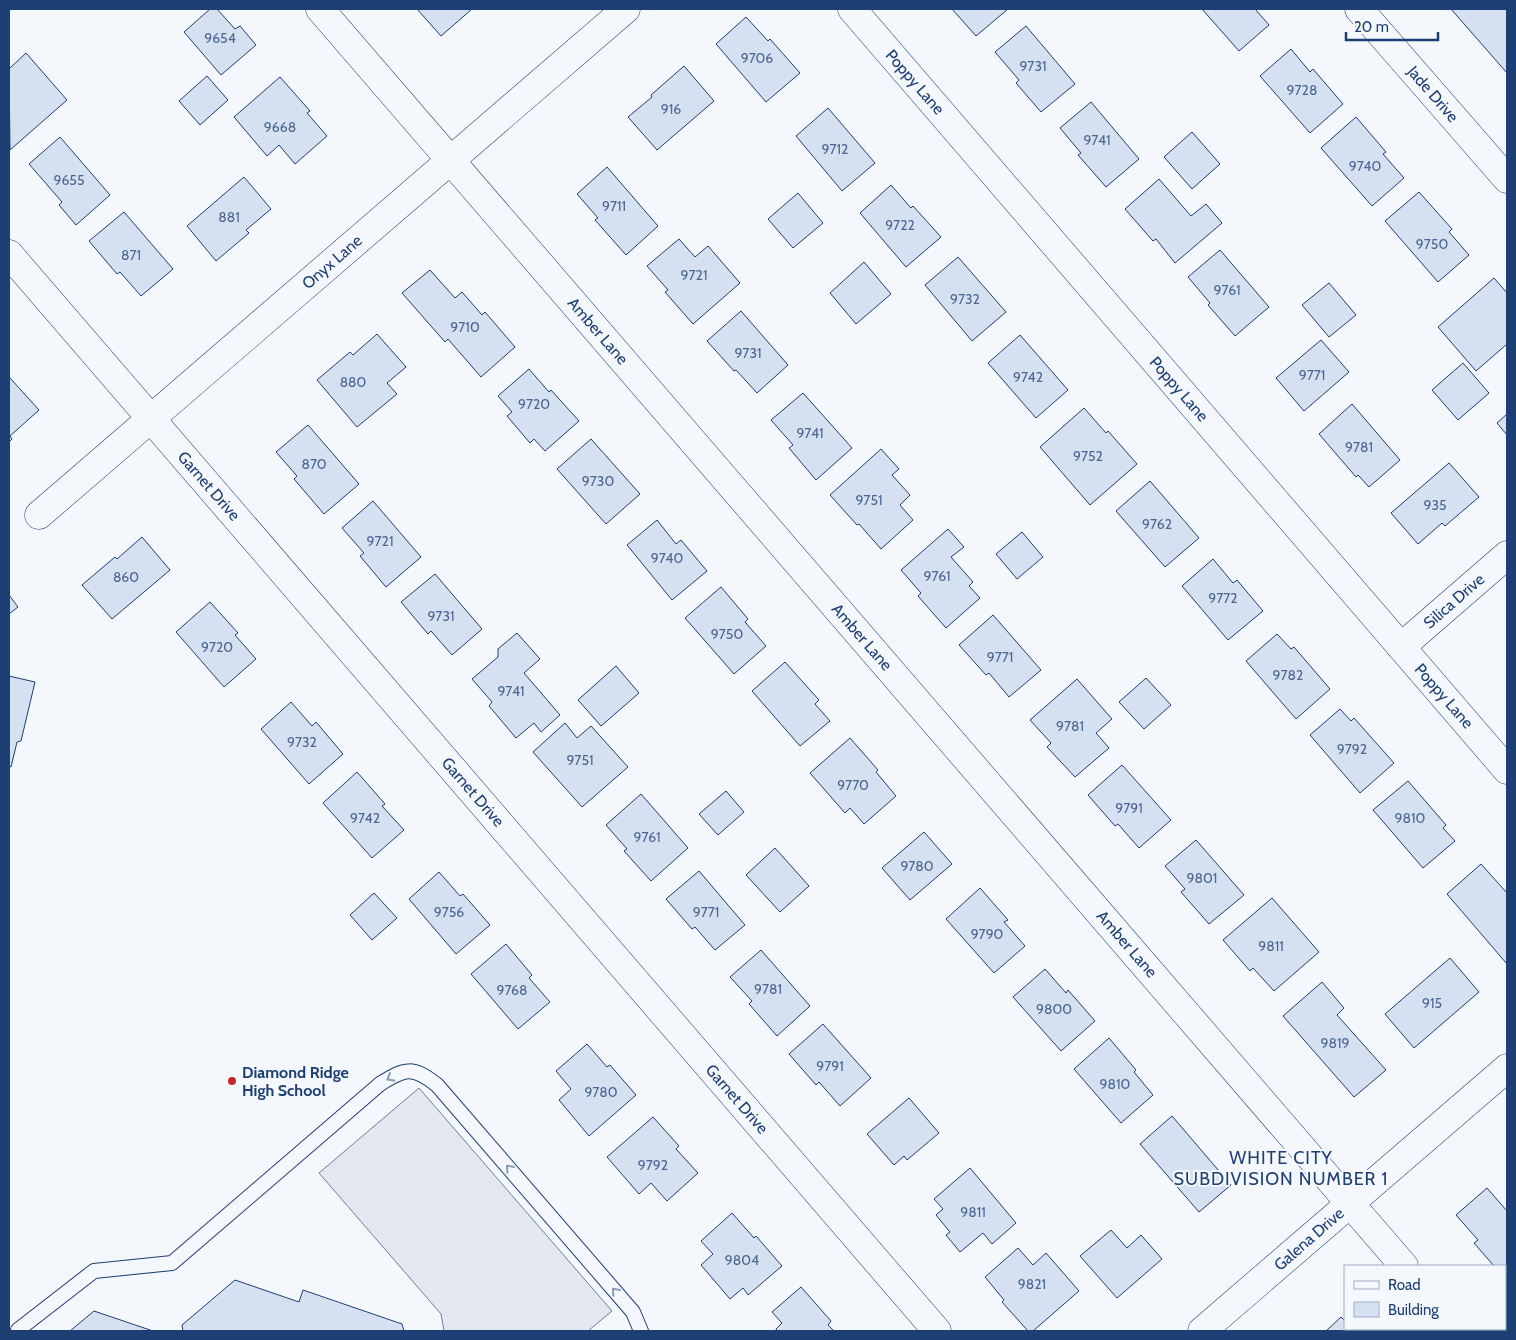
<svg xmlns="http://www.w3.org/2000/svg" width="1516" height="1340" font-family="Cabin,sans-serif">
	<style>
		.parking { fill: #e3e8f0; stroke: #687fa3 }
		.building { fill: #d5e0f0; stroke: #1d3f73 }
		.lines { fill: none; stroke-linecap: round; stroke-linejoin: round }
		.service-casing { stroke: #1d3f73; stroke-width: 16 }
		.minor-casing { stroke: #1d3f73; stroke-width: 29 }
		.service { stroke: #f4f7fb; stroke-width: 14 }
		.minor { stroke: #f4f7fb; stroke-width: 28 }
		.oneway { stroke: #889bb7 }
		.poi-dot { fill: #c62828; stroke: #f4f7fb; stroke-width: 2 }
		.labels { text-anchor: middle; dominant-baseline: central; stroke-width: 4; stroke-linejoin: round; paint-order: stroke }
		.number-label { font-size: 14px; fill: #4b6792 }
		.street-label { font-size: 16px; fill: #1d3f73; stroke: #f4f7fb }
		.poi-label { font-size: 16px; font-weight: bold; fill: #1d3f73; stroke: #f4f7fb; text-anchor: start }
		.neighbourhood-label { font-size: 18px; letter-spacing: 1px; fill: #1d3f73; stroke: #f4f7fb }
	</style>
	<rect width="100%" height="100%" fill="#f4f7fb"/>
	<polygon class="parking" points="419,1088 612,1311 588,1331 444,1331 441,1314 319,1173"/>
	<g class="building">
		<polygon points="210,9 217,9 235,29 240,26 256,45 221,75 184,32"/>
		<polygon points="417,9 472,9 441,36"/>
		<polygon points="952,9 1008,9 976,36"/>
		<polygon points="1202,9 1255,9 1269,25 1239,51"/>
		<polygon points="1451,9 1507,9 1507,73"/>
		<polygon points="746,17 768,41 770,39 800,73 766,102 716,44"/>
		<polygon points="1026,26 1075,84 1041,112 1016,83 1019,80 995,52"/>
		<polygon points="1291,49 1310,72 1313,69 1343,104 1310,133 1260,76"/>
		<polygon points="26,53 67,100 10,150 9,69"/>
		<polygon points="684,66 714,101 657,150 628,117 652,97 651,95"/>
		<polygon points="207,76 228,100 200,125 179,101"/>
		<polygon points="280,77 310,111 307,113 327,136 295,164 279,145 267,156 234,117"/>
		<polygon points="1091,102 1139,159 1106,187 1078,155 1081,153 1060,128"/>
		<polygon points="828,108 875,163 842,191 796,136"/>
		<polygon points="1356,117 1386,152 1383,154 1404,178 1372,206 1321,148"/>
		<polygon points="1192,132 1220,164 1192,189 1164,157"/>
		<polygon points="60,137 110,195 76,225 59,205 62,202 29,164"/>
		<polygon points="607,167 658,226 626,255 595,220 598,218 577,194"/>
		<polygon points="244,177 271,209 246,230 249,233 216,261 187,226"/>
		<polygon points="1159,179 1191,216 1206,204 1222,223 1175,263 1156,239 1153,241 1125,209"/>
		<polygon points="891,185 911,208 913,206 941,237 906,267 860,213"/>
		<polygon points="1419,192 1452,229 1449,232 1469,255 1438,282 1385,221"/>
		<polygon points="798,193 823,223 793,248 768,219"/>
		<polygon points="124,212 173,269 141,296 120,272 117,274 89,241"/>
		<polygon points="679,239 695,257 708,246 740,283 693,324 665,292 668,290 647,266"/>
		<polygon points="1220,250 1269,307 1235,336 1208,305 1210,303 1188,277"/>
		<polygon points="958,257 1006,312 972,341 925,285"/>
		<polygon points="864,262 891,294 856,324 830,293"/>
		<polygon points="430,270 455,298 462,292 482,315 485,312 515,347 481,377 448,339 445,342 402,293"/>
		<polygon points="1494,278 1507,293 1507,344 1476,371 1438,327"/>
		<polygon points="1329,283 1356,315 1329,337 1302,305"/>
		<polygon points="741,311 788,365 757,393 736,370 734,371 707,341"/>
		<polygon points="377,334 406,367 387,383 397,394 357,427 317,380 350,352 353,355"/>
		<polygon points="1020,335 1068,390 1036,418 988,363"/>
		<polygon points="1321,340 1349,372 1304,411 1276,378"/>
		<polygon points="1463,363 1489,393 1458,420 1432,390"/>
		<polygon points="529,369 549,392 551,390 579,421 545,451 534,439 530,443 507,416 512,412 498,396"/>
		<polygon points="10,378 39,410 10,436 12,439 9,442 9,379"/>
		<polygon points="803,393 852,448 816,480 789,448 793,445 771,420"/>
		<polygon points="1352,404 1400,460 1369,487 1358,475 1356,477 1319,434"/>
		<polygon points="1084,408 1106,433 1108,431 1137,464 1090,505 1040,447"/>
		<polygon points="1507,414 1507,435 1497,423"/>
		<polygon points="308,425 359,484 324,514 294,479 297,476 276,452"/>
		<polygon points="591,439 640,494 606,524 557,469"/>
		<polygon points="881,449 899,469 892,475 910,495 900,505 913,520 881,549 859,524 857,525 830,495"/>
		<polygon points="1449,463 1479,497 1445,526 1442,523 1418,544 1391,513"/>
		<polygon points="1150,481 1199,538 1165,567 1116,511"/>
		<polygon points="373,501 421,557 386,587 360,556 364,553 342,528"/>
		<polygon points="657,520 676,544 681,540 707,571 672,600 627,545"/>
		<polygon points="948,529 964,547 951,557 973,582 969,586 980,598 946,628 918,596 921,593 901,570"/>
		<polygon points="1022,532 1043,557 1017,579 996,554"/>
		<polygon points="142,537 170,570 112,619 82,585 115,557 117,559"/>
		<polygon points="1213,559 1233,583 1237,580 1263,611 1228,640 1182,586"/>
		<polygon points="435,574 482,629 452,655 431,631 428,634 401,602"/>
		<polygon points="721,587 748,619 745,622 766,646 734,674 685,618"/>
		<polygon points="9,595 18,607 9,614"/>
		<polygon points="210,602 238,633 235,635 256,659 224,687 176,632"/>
		<polygon points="993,615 1041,670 1009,697 989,673 986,675 959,645"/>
		<polygon points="517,633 540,659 524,673 560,715 541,732 534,723 516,738 489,706 492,702 472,679 498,657 498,649"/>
		<polygon points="1277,634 1291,649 1294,647 1330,689 1296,719 1246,661"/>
		<polygon points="785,662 819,700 815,704 830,721 800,746 752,691"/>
		<polygon points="616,666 639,693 601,726 578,700"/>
		<polygon points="9,676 35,682 21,741 17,742 11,767 9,766"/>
		<polygon points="1146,678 1171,705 1144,729 1119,702"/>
		<polygon points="1077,679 1112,719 1096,733 1109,748 1075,777 1047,747 1051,743 1030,720"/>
		<polygon points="291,702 312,726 316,722 343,754 309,784 261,729"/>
		<polygon points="1340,709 1351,721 1354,718 1394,763 1360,793 1310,735"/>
		<polygon points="565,723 577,738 591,726 628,767 582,807 533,752"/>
		<polygon points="850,738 878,770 876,772 896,796 864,824 850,808 845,813 810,773"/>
		<polygon points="1122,765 1171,820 1139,848 1118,824 1115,826 1088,795"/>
		<polygon points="357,772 385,804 382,806 404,830 372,858 323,803"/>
		<polygon points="1408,781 1446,825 1443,828 1455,841 1423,868 1373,810"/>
		<polygon points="726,791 744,812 718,835 699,814"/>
		<polygon points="641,794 688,848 651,881 624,851 627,849 606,825"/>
		<polygon points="924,832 952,864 910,900 882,868"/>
		<polygon points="1196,840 1244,895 1209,924 1181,892 1185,889 1165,866"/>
		<polygon points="775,848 809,886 780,912 746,875"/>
		<polygon points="1481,864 1507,893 1507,964 1447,894"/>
		<polygon points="699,871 745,925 715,950 695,927 692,929 666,899"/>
		<polygon points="439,872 460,896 463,894 490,925 456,954 409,899"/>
		<polygon points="980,888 1008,920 1004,922 1025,946 994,973 946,919"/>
		<polygon points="374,893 397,918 372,940 350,915"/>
		<polygon points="1272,898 1319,952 1274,991 1253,968 1250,971 1223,940"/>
		<polygon points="506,944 532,975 529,978 550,1002 518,1029 471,974"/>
		<polygon points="761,950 810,1006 777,1036 749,1004 752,1001 730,977"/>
		<polygon points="1450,958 1479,992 1414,1048 1385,1014"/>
		<polygon points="1045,969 1066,993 1068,990 1095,1021 1061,1051 1013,997"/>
		<polygon points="1322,982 1344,1008 1337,1015 1386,1070 1354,1097 1283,1016"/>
		<polygon points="823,1024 871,1078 840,1106 819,1082 816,1085 789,1054"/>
		<polygon points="1109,1038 1136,1070 1134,1072 1153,1095 1121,1123 1074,1069"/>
		<polygon points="587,1044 607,1067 610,1065 636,1095 589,1136 559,1100 571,1089 556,1071"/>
		<polygon points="909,1098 939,1133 907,1160 904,1156 894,1165 867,1134"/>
		<polygon points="1172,1116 1231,1185 1199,1212 1140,1144"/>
		<polygon points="653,1117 679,1146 676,1149 698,1173 667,1201 651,1183 639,1194 607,1157"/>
		<polygon points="970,1168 1016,1223 992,1244 983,1233 960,1252 946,1235 950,1232 936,1215 943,1209 934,1199"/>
		<polygon points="1487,1188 1507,1211 1507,1279 1506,1280 1505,1266 1494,1266 1474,1243 1478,1240 1456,1215"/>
		<polygon points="732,1213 754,1238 756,1236 782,1266 748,1295 743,1288 730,1299 701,1265 713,1254 701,1241"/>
		<polygon points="1111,1230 1127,1248 1141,1235 1162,1259 1117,1298 1080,1256"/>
		<polygon points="1018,1248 1033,1265 1046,1253 1079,1291 1033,1331 1028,1331 1002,1302 1004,1300 985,1277"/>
		<polygon points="235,1280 299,1302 303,1290 402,1324 404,1331 183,1331 182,1325"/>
		<polygon points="801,1287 831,1321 828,1325 834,1331 777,1331 776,1329 782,1323 772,1312"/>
		<polygon points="94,1311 153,1331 70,1331"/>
		<polygon points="1341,1317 1345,1321 1345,1329 1351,1329 1353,1331 1326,1331"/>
	</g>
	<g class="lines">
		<g class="service-casing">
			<path id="service" d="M18,1330l76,-59 78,-8 208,-179c25,-16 33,-18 57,1l196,227 8,19"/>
		</g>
		<g class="minor-casing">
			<g id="minor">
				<polyline points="320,9 1404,1266"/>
				<polyline points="852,9 1507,770"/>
				<polyline points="1359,9 1507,179"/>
				<polyline points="9,254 937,1331"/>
				<polyline points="39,515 626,9"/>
				<polyline points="1401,647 1507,555"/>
				<polyline points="1457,1329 1459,1331"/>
				<polyline points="1202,1331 1507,1068"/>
			</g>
		</g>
		<use href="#service" class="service"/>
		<use href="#minor" class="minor"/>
	</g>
	<defs><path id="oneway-chevron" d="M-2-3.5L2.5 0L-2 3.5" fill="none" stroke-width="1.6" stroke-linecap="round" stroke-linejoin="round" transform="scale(1.25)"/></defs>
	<g class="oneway">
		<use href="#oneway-chevron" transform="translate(390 1078) rotate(150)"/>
		<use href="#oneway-chevron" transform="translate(509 1168) rotate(-131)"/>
		<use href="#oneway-chevron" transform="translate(615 1291) rotate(-131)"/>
	</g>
	<circle class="poi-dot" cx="232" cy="1081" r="5"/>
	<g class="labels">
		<g class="number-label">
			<text x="220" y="38">9654</text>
			<text x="757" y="58">9706</text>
			<text x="1033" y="66">9731</text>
			<text x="1302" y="90">9728</text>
			<text x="671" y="109">916</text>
			<text x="280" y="127">9668</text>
			<text x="1097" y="140">9741</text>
			<text x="835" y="149">9712</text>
			<text x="1365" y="166">9740</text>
			<text x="69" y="180">9655</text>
			<text x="614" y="206">9711</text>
			<text x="229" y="217">881</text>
			<text x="900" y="225">9722</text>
			<text x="1432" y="244">9750</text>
			<text x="131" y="255">871</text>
			<text x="694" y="275">9721</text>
			<text x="1227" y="290">9761</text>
			<text x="965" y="299">9732</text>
			<text x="465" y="327">9710</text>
			<text x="748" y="353">9731</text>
			<text x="1312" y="375">9771</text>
			<text x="1028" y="377">9742</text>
			<text x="353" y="382">880</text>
			<text x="534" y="404">9720</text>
			<text x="810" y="433">9741</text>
			<text x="1359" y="447">9781</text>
			<text x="1088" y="456">9752</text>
			<text x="314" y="464">870</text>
			<text x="598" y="481">9730</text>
			<text x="869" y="500">9751</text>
			<text x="1435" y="505">935</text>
			<text x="1157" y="524">9762</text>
			<text x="380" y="541">9721</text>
			<text x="667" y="558">9740</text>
			<text x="937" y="576">9761</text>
			<text x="126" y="577">860</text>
			<text x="1223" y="598">9772</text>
			<text x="441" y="616">9731</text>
			<text x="727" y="634">9750</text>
			<text x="217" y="647">9720</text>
			<text x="1000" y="657">9771</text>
			<text x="1288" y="675">9782</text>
			<text x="511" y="691">9741</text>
			<text x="1070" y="726">9781</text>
			<text x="302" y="742">9732</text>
			<text x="1352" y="749">9792</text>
			<text x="580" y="760">9751</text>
			<text x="853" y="785">9770</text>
			<text x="1129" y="808">9791</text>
			<text x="365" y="818">9742</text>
			<text x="1410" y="818">9810</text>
			<text x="647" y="837">9761</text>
			<text x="917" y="866">9780</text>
			<text x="1202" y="878">9801</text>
			<text x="449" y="912">9756</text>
			<text x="706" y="912">9771</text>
			<text x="987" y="934">9790</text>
			<text x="1271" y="946">9811</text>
			<text x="768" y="989">9781</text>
			<text x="512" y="990">9768</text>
			<text x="1432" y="1003">915</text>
			<text x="1054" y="1009">9800</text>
			<text x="1335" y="1043">9819</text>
			<text x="830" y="1066">9791</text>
			<text x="1115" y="1084">9810</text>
			<text x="601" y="1092">9780</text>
			<text x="653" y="1165">9792</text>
			<text x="973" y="1212">9811</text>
			<text x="742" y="1260">9804</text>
			<text x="1032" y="1284">9821</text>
		</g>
		<g class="street-label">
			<text transform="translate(915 82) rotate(49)">Poppy Lane</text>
			<text transform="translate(1433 94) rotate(49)">Jade Drive</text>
			<text transform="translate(332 262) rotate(-41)">Onyx Lane</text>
			<text transform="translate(598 331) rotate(49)">Amber Lane</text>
			<text transform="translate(1179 389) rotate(49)">Poppy Lane</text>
			<text transform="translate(209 486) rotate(49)">Garnet Drive</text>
			<text transform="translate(1454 601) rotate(-41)">Silica Drive</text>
			<text transform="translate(862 637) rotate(49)">Amber Lane</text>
			<text transform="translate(1444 696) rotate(49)">Poppy Lane</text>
			<text transform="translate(473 792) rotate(49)">Garnet Drive</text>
			<text transform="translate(1127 944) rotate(49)">Amber Lane</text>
			<text transform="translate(737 1099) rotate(49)">Garnet Drive</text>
			<text transform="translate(1309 1239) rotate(-41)">Galena Drive</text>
		</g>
		<g class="poi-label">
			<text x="242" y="1072">Diamond Ridge<tspan x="242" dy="18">High School</tspan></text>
		</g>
		<g class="neighbourhood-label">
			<text x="1281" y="1158">WHITE CITY<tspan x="1281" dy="21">SUBDIVISION NUMBER 1</tspan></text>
		</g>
	</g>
	<rect width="1516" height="1340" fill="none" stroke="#1d3f73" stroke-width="20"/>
	<rect x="1344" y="1265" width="162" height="65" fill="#f4f7fb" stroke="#9eadc5"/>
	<rect x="1354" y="1281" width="25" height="8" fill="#f4f7fb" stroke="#9eadc5"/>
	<text x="1388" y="1290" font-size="15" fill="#1d3f73">Road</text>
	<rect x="1354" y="1302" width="25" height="15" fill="#d5e0f0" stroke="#9eadc5"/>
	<text x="1388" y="1315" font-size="15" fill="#1d3f73">Building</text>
	<path d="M1346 32v8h92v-8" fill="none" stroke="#1d3f73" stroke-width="2.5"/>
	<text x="1354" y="32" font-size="15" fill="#1d3f73" stroke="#f4f7fb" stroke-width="4" paint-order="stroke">20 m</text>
</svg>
